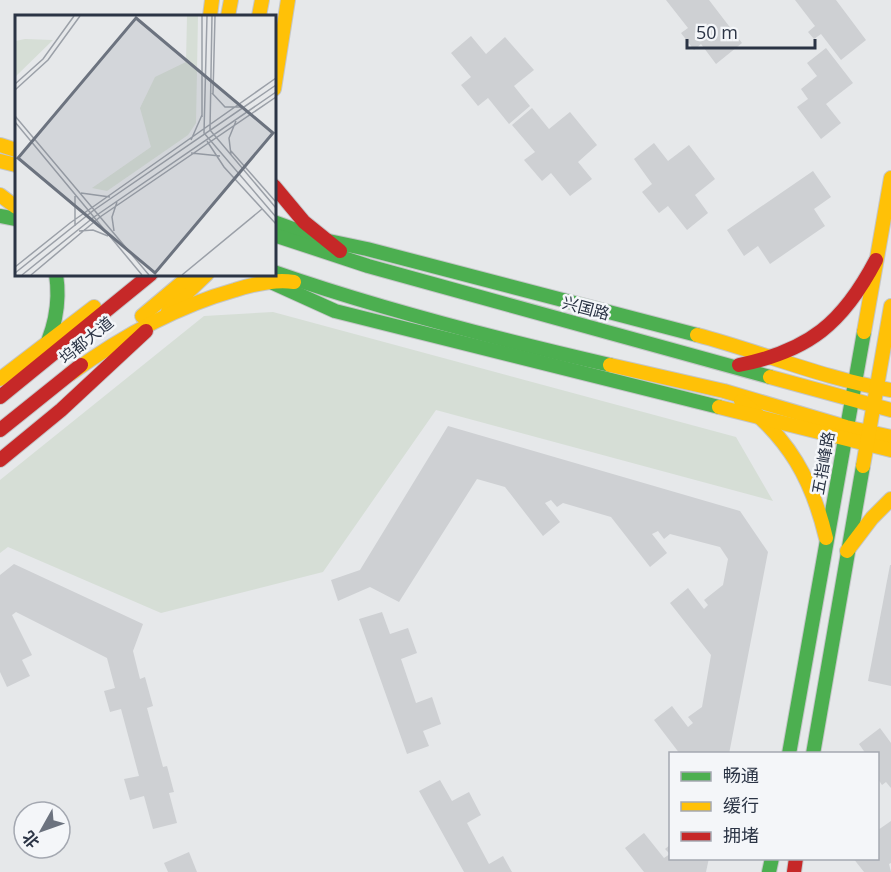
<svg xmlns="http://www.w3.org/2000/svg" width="891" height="872" font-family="'Open Sans','Noto Sans SC',sans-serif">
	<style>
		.green { fill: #d6ded6 }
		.building { fill: #ced0d3 }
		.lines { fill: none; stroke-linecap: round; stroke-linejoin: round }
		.fast-casing { stroke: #c4c6c8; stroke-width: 16 }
		.slow-casing { stroke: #c4c6c8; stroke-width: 16 }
		.jam-casing { stroke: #c4c6c8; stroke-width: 16 }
		.fast { stroke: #4caf50; stroke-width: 14 }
		.slow { stroke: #ffc107; stroke-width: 14 }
		.jam { stroke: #c62828; stroke-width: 14 }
		.labels { text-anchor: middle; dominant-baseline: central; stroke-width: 5; stroke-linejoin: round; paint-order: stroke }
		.street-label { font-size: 16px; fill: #2b3445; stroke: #f4f6f9 }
		.inset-road { fill: none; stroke: #9ba0a8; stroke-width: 1.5 }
		.view { fill: #6c737f; fill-opacity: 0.15; stroke: #6c737f; stroke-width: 3 }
		.inset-edge { fill: none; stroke: #2b3445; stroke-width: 3 }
	</style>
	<rect width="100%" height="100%" fill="#e6e8ea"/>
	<polygon class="green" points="273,312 736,437 773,501 436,410 323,572 161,613 8,547 0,553 0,480 204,316"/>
	<g class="building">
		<polygon points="666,0 709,0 742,43 716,64 701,44 694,50 681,33 688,28"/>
		<polygon points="795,0 836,0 866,40 841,60 821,34 814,39 808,32 815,26"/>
		<polygon points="471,36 486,54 505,37 534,70 514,86 530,106 509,124 488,98 478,106 461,85 471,77 451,53"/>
		<polygon points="826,48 853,83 826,104 841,123 821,139 797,107 808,99 801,89 817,76 807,63"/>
		<polygon points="532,108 549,129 570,112 597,145 578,162 592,179 570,196 551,173 542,181 524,160 535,152 512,125"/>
		<polygon points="654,143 668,161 689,145 715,179 695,195 708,213 687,230 668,206 659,213 642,192 652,184 634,159"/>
		<polygon points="813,171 831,197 814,209 825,226 770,264 758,246 744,256 727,230"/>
		<polygon points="448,426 740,511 768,552 729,754 680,754 654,720 672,706 688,727 693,723 688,717 702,707 711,655 670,603 688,588 704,609 708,605 704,600 723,585 728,559 720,547 670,534 664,539 658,531 652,534 667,553 650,567 611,517 563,503 557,507 551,500 545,503 560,522 543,536 505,487 477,479 399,602 370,587 338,601 331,580 360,570"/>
		<polygon points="14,564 143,624 133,651 140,679 145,677 153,706 147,708 163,767 167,766 174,792 169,793 177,823 153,829 144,796 130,800 124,779 139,776 121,709 110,712 104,691 115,688 107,658 16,612 12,615 32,655 22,660 30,676 7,687 0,672 0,575"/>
		<polygon points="890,565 891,565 891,686 868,681"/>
		<polygon points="382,612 390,634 408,628 417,653 401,659 416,703 432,697 441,724 423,731 429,746 407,754 359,619"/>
		<polygon points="880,728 891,743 891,788 886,782 882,785 878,779 878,754 866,754 859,744"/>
		<polygon points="440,780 452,801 469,792 481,815 467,823 489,864 503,856 512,872 464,872 419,791"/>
		<polygon points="891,821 891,863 889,864 891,872 864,872 853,858 878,858 878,830"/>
		<polygon points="644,833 664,858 670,854 665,849 670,845 670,858 709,858 706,872 644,872 625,848"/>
		<polygon points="189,852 197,872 168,872 164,863"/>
	</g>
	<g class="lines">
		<g class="fast-casing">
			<g id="fast">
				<polyline points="0,216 16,219"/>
				<polyline points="274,222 324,240 367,249 697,335"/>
				<polyline points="274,235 368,266 770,377"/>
				<path d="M274,272c109,38 223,67 336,93"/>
				<polyline points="271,282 335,311 719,407"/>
				<path d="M38,362c16,-28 23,-56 18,-88"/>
				<polyline points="789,754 864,332"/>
				<polyline points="813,754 863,466"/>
				<polyline points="769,872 772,858"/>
			</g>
		</g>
		<g class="slow-casing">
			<g id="slow">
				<polyline points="210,16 212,0"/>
				<polyline points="228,16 231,0"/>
				<polyline points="259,16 262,0"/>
				<polyline points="274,89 288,0"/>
				<polyline points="0,145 16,150"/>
				<polyline points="0,161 16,165"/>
				<polyline points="0,195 16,207"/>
				<polyline points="168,311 207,274"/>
				<polyline points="142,316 192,274"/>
				<polyline points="864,332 891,178"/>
				<path d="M697,335c65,17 127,44 194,55"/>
				<polyline points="610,365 724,391 846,427 891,437"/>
				<path d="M70,374c51,-37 104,-67 165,-84 19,-6 39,-11 59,-8"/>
				<polyline points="770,377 891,410"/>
				<polyline points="0,379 94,307"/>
				<path d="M741,401c48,38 71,78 85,137"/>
				<polyline points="719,407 891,450"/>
				<polyline points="863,466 891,306"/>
				<polyline points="847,551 872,518 891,499"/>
			</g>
		</g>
		<g class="jam-casing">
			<g id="jam">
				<polyline points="274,186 304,222 340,251"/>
				<path d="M739,365c70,-14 104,-42 137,-105"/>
				<polyline points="0,397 151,274"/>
				<polyline points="0,430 81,365"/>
				<polyline points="0,460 61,410 146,331"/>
				<polyline points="794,872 796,858"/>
			</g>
		</g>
		<use href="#fast" class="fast"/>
		<use href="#slow" class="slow"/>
		<use href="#jam" class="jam"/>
	</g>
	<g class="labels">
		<g class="street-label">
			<text transform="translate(586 308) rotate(15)">兴国路</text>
			<text transform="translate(86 340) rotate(-39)">坞都大道</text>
			<text transform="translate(823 463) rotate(-80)">五指峰路</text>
		</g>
	</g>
	<g transform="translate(15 15)">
		<rect width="261" height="261" fill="#e6e8ea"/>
		<path d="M172,1h11l-2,107 -8,12 -81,56 -15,-3 59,-41 -11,-39 15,-31 31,-15zM10,24l28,1 -38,37v-36z" fill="#d6ded6"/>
		<path class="inset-road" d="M192,1l-3,117 72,84M197,1l-2,114 66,78M0,69l28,-25 31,-43M0,75l33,-30 32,-44M197,78l13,14h16M198,79l2,-78M0,101l134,159M187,102v-101M0,107l127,153M176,125l11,-25M192,126l17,26 52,57M216,136l45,51M176,138l29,3M216,140l-2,-17 7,-17M66,178l29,4M60,211v-30M64,216l14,-1 15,6M99,216l-2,-14 5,-15M0,252l55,-44 206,-145M0,258l79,-63 182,-125M7,260l72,-58 182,-125M16,260l69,-58 176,-120M167,260l80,-66"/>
		<path class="view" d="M121,3l137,115 -118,140 -137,-115z"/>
		<rect width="261" height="261" class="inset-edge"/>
	</g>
	<rect x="669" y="752" width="210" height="108" fill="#f4f6f9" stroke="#a4a8b1" stroke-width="1.5"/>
	<rect x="681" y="772" width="30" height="9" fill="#4caf50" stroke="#a4a8b1" stroke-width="1.5"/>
	<text x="723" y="782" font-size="18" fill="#2b3445">畅通</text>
	<rect x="681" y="802" width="30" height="9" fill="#ffc107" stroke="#a4a8b1" stroke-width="1.5"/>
	<text x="723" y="812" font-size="18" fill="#2b3445">缓行</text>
	<rect x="681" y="832" width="30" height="9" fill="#c62828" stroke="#a4a8b1" stroke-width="1.5"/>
	<text x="723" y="842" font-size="18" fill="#2b3445">拥堵</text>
	<g transform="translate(42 830) rotate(230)"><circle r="28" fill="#f4f6f9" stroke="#a4a8b1" stroke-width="1.5"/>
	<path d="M0-4.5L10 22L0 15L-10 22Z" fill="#6c737f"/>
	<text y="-9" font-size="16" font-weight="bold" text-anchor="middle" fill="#2b3445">北</text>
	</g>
	<path d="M687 39v9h128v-9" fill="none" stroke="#2b3445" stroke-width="3"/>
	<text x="696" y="39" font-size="18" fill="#2b3445" stroke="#f4f6f9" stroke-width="4.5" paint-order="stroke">50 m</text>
</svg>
